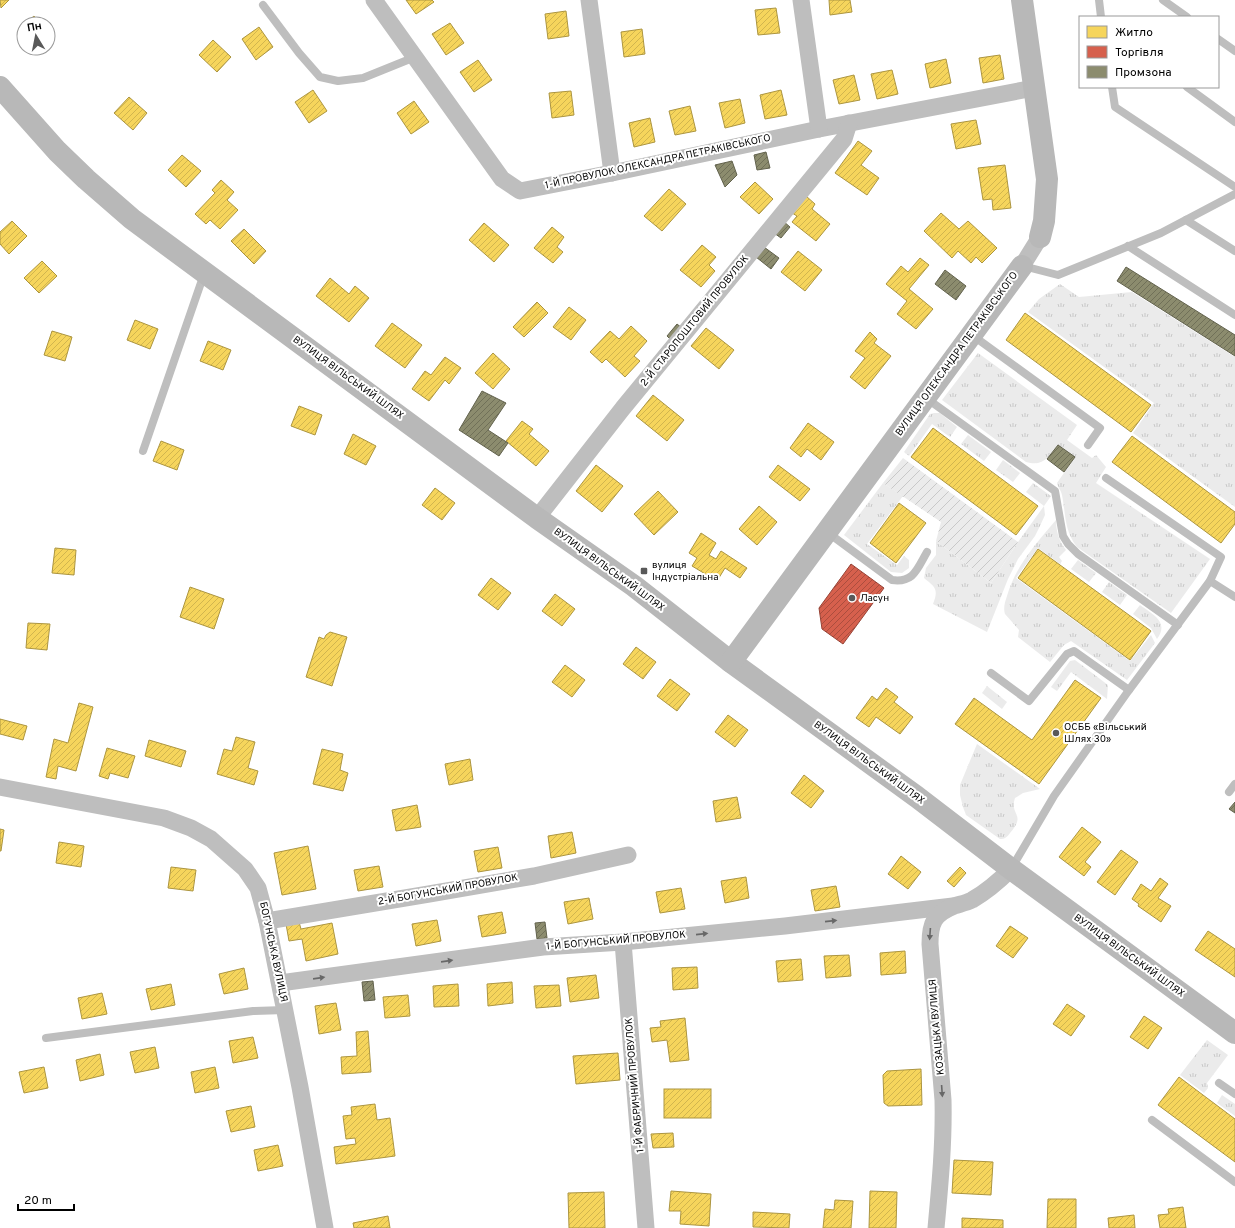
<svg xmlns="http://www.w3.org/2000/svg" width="1235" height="1228" font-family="Overpass,sans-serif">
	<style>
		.grass { fill: url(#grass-tufts) }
		.garden { fill: url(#garden-furrows) }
		.homes { fill: url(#homes-hatch); stroke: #ac9540 }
		.shops { fill: url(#shops-hatch); stroke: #964336 }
		.industry { fill: url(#industry-hatch); stroke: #62624d }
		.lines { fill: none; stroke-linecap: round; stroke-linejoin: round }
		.lane { stroke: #bebebe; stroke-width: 8 }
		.street { stroke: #bebebe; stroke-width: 17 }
		.secondary { stroke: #b8b8b8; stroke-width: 22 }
		.oneway { fill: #686868 }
		.poi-dot { fill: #595959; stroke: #fff; stroke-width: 1.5 }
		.labels { text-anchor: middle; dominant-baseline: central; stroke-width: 4; stroke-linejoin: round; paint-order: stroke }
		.street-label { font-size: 10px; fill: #000; stroke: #fff }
		.poi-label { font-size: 10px; fill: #000; stroke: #fff; text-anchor: start }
	</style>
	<defs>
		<pattern id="grass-tufts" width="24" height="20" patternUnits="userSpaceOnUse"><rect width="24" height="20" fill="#ebebeb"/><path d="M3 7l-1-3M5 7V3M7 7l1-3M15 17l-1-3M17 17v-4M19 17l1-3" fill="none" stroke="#c8c8c8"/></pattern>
		<pattern id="garden-furrows" width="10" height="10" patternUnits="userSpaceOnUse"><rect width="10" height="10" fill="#ebebeb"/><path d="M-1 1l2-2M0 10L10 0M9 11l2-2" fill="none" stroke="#c8c8c8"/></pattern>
		<pattern id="homes-hatch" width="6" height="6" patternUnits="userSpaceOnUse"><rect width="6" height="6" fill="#f6d55c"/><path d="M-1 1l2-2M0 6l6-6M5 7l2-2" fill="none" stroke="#d1b54e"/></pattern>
		<pattern id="shops-hatch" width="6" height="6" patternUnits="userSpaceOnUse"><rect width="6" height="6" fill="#d6604d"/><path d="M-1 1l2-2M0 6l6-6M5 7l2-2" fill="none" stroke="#ab4d3e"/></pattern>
		<pattern id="industry-hatch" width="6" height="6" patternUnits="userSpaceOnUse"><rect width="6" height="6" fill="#8c8c6e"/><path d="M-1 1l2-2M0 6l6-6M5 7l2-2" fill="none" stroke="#707058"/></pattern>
	</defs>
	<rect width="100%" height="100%" fill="#fff"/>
	<g class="grass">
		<polygon points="1060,284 1079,297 1132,292 1235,357 1235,507 1133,433 1154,403 1028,312 1039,299"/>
		<path d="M978,353l99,72 -10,15 25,18 4,-3 10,12 -10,16 114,76 -39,54 -94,-66c-13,-17 -11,-32 -15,-52 -1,-5 -4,-7 -5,-12l18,-26 -17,-12c-9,12 -15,22 -32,17l-84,-62z"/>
		<polygon points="934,413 940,413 957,427 950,437 932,424 909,456 904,452 930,414"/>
		<polygon points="968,435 991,452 984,461 961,444"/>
		<polygon points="1003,460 1020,473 1013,482 996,470"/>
		<polygon points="883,483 903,496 867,544 897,565 904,556 909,560 909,568 902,573 891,572 844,535"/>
		<path d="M1033,483l18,13 -7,10 1,9 -6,13 -4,8 -17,23 -10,20 -21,53 -54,-28c6,-15 2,-17 -9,-26l2,-10 10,-13v-14l55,42 27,-41 26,-36 -18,-14z"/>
		<path d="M1056,520c0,11 3,21 10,30l-7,7 3,4 -2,3 -22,-16 -22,30 114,83 21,-26 4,8 -28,37 -56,-39 -7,4 -14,17 -32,-25 1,-7 -14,-16c-2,-6 0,-12 2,-18 9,-31 29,-52 49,-76z"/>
		<polygon points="1078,560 1096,573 1089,582 1071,569"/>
		<polygon points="1109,582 1127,595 1120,605 1102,592"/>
		<path d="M1140,605c12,9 30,17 17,34l-6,-11 -18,-14z"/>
		<polygon points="1075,660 1108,685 1107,699 1071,672 1057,691 1051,687 1070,661"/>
		<polygon points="987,686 1007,702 1002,709 982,693"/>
		<path d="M977,744l63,45 -17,4 -8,5c-6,17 12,16 -5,35 -3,4 -5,6 -10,6l-34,-24 -3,-8 -3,-12v-10z"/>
		<polygon points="1207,1040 1228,1055 1207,1083 1208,1088 1204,1093 1180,1075"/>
		<polygon points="1222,1095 1235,1104 1235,1116 1217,1103"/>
	</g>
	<polygon class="garden" points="903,458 1018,542 991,583 936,541 941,522 883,483"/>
	<g class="homes">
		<polygon points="0,0 9,0 1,8"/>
		<polygon points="406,0 432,0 434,2 416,14"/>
		<polygon points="829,0 850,0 852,12 830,15"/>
		<polygon points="776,8 780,33 758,35 755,10"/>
		<polygon points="566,11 569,36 548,39 545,14"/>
		<polygon points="34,16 41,24 25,24"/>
		<polygon points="450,23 464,43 446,55 432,34"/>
		<polygon points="24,25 24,38 18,30"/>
		<polygon points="259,27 273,47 256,60 242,39"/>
		<polygon points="642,29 645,54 624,57 621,32"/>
		<polygon points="213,40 231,57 217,72 199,55"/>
		<polygon points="1000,55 1004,79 983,83 979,58"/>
		<polygon points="946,59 951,83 930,88 925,64"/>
		<polygon points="478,60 492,80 474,92 460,72"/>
		<polygon points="892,70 898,94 877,99 871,74"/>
		<polygon points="854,75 860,100 839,104 833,80"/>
		<polygon points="313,90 327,111 309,123 295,102"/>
		<polygon points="781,90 787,115 765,119 760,95"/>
		<polygon points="571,91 574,115 552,118 549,93"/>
		<polygon points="129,97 147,113 133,130 114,113"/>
		<polygon points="740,99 745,123 725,128 719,103"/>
		<polygon points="414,101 429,122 411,134 397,113"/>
		<polygon points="690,106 696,131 675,135 669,111"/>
		<polygon points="650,118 655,142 634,147 629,123"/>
		<polygon points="976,120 981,144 956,149 951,124"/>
		<polygon points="858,141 872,151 861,165 879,178 867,195 835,173"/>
		<polygon points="182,155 201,171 186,187 168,170"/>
		<polygon points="1005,165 1011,208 993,210 992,199 983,200 978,168"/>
		<polygon points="221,180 234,192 227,200 238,210 220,229 210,220 206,224 195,214 215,193 212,190"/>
		<polygon points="755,182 773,199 759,214 740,197"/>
		<polygon points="669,189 686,204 662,231 644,216"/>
		<polygon points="806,196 815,204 812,209 830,224 816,241 792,222 797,216 792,213"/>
		<polygon points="941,213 959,229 968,221 997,248 982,263 976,257 971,263 958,251 952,258 924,231"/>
		<polygon points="12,221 27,236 9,254 0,244 0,232"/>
		<polygon points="484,223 509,245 494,262 469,240"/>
		<polygon points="552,227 564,237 557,247 563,252 553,263 534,248"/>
		<polygon points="244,229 266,251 254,264 231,241"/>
		<polygon points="702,245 716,257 709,265 715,271 701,287 680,270"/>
		<polygon points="798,251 822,270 805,291 781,272"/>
		<polygon points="920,258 929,265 909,289 933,309 916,329 897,314 907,301 886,284 901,266 908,272"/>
		<polygon points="42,261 57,276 39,293 24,278"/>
		<polygon points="330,278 349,294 355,286 369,298 349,322 316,296"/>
		<polygon points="537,302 548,313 524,337 513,327"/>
		<polygon points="569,307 586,320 571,340 553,327"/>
		<polygon points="1025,313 1151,405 1131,432 1006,340"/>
		<polygon points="135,320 158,329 150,349 127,340"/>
		<polygon points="392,323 422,345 405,368 375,346"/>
		<polygon points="631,326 647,341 634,356 640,361 625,377 606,359 602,363 590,352 610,331 619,339"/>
		<polygon points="706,328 734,350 719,369 691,346"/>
		<polygon points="52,331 72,337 65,361 44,355"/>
		<polygon points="870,332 877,339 874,343 891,356 865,389 850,377 865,358 855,351"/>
		<polygon points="208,341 231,350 223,370 200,361"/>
		<polygon points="493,353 510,369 493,389 475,373"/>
		<polygon points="445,357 461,368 449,384 445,380 429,401 412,389 425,371 431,375"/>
		<polygon points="653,395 684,420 667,441 636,416"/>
		<polygon points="299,406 322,415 315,435 291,426"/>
		<polygon points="522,421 533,429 529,434 549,451 536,466 506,441"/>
		<polygon points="808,423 834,442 821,460 807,449 801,457 790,448"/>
		<polygon points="933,428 1038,506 1016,535 911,457"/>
		<polygon points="353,434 376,446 366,465 344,454"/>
		<polygon points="1132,436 1235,512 1235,524 1221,543 1112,462"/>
		<polygon points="161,441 184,450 177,470 153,461"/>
		<polygon points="596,465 623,486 602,512 576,491"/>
		<polygon points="778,465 810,489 800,501 769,477"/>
		<polygon points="435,488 455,503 442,520 422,505"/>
		<polygon points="658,491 678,512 654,535 634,514"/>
		<polygon points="899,503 926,523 896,563 870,543"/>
		<polygon points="759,506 777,522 757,545 739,529"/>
		<polygon points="701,533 716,543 709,555 716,559 721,551 747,568 740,578 725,568 717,581 692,566 697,558 689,553"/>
		<polygon points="55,548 76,550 74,575 52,573"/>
		<polygon points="1038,549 1151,631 1130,660 1018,578"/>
		<polygon points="491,578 511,593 498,610 478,595"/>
		<polygon points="190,587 224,599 214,629 180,617"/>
		<polygon points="555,594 575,609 562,626 542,611"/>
		<polygon points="28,623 50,624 47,650 26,648"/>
		<polygon points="330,632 347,637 332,686 306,677 319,637 324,639 326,635"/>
		<polygon points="636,647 656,662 643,679 623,664"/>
		<polygon points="565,665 585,680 572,697 552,682"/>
		<polygon points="670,679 690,694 677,711 657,696"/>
		<polygon points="1075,680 1101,698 1039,784 955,724 974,698 1032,740"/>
		<polygon points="886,688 898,697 894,702 913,717 900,734 876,717 869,727 856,718 872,696 877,700"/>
		<polygon points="79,703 93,707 76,771 58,766 56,779 46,777 54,739 68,743"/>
		<polygon points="728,715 748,730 735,747 715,732"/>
		<polygon points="0,719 27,726 23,740 0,734"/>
		<polygon points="236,737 255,742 248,768 258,771 254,785 217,774 224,749 232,751"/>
		<polygon points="149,740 186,751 181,767 145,756"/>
		<polygon points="107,748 135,756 128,778 110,773 108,779 99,776"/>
		<polygon points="322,749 343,754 340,770 348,773 343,791 313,784"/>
		<polygon points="470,759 473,780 449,785 445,764"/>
		<polygon points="804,775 824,791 811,808 791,793"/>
		<polygon points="737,797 741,818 716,822 713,801"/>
		<polygon points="417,805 421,827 396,831 392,810"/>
		<polygon points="1082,827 1101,842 1085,862 1091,867 1084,876 1059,857"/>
		<polygon points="0,829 4,830 1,851 0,851"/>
		<polygon points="572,832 576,853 551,858 548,836"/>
		<polygon points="59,842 84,846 81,867 56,863"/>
		<polygon points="308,846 316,889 282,895 274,853"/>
		<polygon points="498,847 502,868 478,872 474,851"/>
		<polygon points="1121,850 1138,862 1115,895 1097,882"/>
		<polygon points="901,856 921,872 908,889 888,874"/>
		<polygon points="379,866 383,887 358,891 354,870"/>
		<polygon points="171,867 196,870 193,891 168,888"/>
		<polygon points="960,867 966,873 954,887 947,881"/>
		<polygon points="746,877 749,898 725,903 721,881"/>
		<polygon points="1160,878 1168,884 1158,898 1171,906 1161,922 1138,906 1139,904 1132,899 1141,884 1151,891"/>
		<polygon points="836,886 840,907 815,911 811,890"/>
		<polygon points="681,888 685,909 660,913 656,892"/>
		<polygon points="589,898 593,919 568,924 564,902"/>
		<polygon points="502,912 506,933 482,937 478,916"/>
		<polygon points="437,920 441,941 416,946 412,924"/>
		<polygon points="299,922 301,929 332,923 338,954 306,961 302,939 289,941 286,924"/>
		<polygon points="1010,926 1028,938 1013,958 996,946"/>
		<polygon points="1208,931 1235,949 1235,977 1195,950"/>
		<polygon points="905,951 906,973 881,975 880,953"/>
		<polygon points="849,955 851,976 826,978 824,956"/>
		<polygon points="801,959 803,980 778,982 776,961"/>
		<polygon points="697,967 698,988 673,990 672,968"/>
		<polygon points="244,968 248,989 224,994 219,974"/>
		<polygon points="596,975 599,998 570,1002 567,978"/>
		<polygon points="512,982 513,1003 488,1006 487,984"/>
		<polygon points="171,984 175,1005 151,1010 146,989"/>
		<polygon points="458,984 459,1006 434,1007 433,986"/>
		<polygon points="559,985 561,1006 536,1008 534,986"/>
		<polygon points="102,993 107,1014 82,1019 78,998"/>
		<polygon points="408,995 410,1016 385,1018 383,997"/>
		<polygon points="336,1003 341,1030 319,1034 315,1006"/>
		<polygon points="1067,1004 1085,1016 1071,1036 1053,1024"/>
		<polygon points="1144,1016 1162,1028 1148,1049 1130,1037"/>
		<polygon points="685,1018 689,1060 670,1062 667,1040 652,1042 650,1028 661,1027 660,1021"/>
		<polygon points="368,1031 371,1072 342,1074 341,1057 357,1056 356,1032"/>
		<polygon points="253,1037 258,1058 233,1063 229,1041"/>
		<polygon points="155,1047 159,1068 135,1073 130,1052"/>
		<polygon points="618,1053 620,1080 576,1084 573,1056"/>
		<polygon points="100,1054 104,1075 80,1081 76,1060"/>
		<polygon points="44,1067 48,1088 24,1093 19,1072"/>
		<polygon points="215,1067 219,1088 195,1093 191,1072"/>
		<polygon points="921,1069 922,1105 888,1106 884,1103 883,1075 887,1071"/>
		<polygon points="1179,1077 1235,1119 1235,1162 1158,1105"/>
		<rect x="664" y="1089" width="47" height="29"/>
		<polygon points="375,1104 377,1120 390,1118 395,1156 336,1164 334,1147 356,1144 355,1138 346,1139 343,1116 352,1115 351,1107"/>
		<polygon points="251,1106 255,1127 231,1132 226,1111"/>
		<polygon points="673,1133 674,1147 653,1148 651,1134"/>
		<polygon points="278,1145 283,1166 258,1171 254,1150"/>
		<polygon points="954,1160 993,1162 991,1195 952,1193"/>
		<polygon points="671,1191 711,1194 709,1226 680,1224 681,1211 669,1211"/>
		<polygon points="870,1191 897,1192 896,1228 869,1228"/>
		<polygon points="604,1192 605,1228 569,1228 568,1193"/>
		<polygon points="1048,1199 1076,1199 1076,1228 1047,1228"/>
		<polygon points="835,1200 853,1201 851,1228 823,1228 825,1209 834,1210"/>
		<polygon points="1183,1207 1186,1228 1160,1228 1158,1215 1169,1214 1168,1209"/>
		<polygon points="753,1212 790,1214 789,1228 753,1227"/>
		<polygon points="1134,1215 1135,1228 1109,1228 1108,1218"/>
		<polygon points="388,1216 390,1228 354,1228 353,1223"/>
		<polygon points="962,1218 1003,1220 1003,1228 962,1228"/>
	</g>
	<polygon class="shops" points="851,564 884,588 843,644 822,629 819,608"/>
	<g class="industry">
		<polygon points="766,152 770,168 757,170 754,155"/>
		<polygon points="732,161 737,175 725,187 715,165"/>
		<polygon points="783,221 790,227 781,238 774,233"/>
		<polygon points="764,247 779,258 771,269 756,257"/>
		<polygon points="1126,267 1235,335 1235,356 1117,281"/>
		<polygon points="945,270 966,286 956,300 935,284"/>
		<polygon points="677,324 682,328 671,340 667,336"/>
		<polygon points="482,391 506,403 488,430 508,443 499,456 459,430"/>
		<polygon points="1058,445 1075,457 1064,472 1047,459"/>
		<polygon points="1235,802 1235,813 1229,809"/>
		<polygon points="545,922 547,938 537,939 535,923"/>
		<polygon points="373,981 375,1000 364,1001 362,982"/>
	</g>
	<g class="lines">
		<g class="lane">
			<polyline points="1099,0 1101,17"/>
			<polyline points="1163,0 1187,17"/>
			<polyline points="263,5 299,53 320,77 338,81 363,78 415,57"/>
			<polyline points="1218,39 1235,51"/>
			<polyline points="1112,87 1115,107 1235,187"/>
			<polyline points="1187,87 1235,122"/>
			<polyline points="1186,220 1235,251"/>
			<polyline points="1128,246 1235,315"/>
			<polyline points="1023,266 1058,275 1161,233 1235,194"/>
			<polyline points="972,335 1100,428 1088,445"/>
			<polyline points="926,398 1055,491 1063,536 1068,544 1078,554 1178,625"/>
			<polyline points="143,451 204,274"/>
			<path d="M827,532l65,48c22,3 25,-11 35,-28"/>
			<polyline points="1210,581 1235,597"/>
			<polyline points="991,673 1029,701 1067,654 1074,651 1129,690"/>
			<polyline points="1229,792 1235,784"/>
			<polyline points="1011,869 1054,796 1129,690 1210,581 1221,557 1106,478"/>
			<polyline points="46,1038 253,1011 285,1010"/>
			<polyline points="1219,1083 1235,1094"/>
			<polyline points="1152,1120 1235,1182"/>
		</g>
		<g class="street">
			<polyline points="374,0 502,179 520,191 612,173 819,129 1034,88"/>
			<polyline points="589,0 612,173"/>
			<polyline points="801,0 819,129"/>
			<polyline points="1022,266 1040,237"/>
			<polyline points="537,518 623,408 844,139 849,123"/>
			<polyline points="0,787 164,818 191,828 211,839 245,869 258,888 267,921 300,1087 325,1228"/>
			<polyline points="267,921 429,894 534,876 628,855"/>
			<polyline points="623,942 646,1228"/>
			<polyline points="280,983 543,947 623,942 785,926 953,906"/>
			<path d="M936,1228c4,-43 8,-85 7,-128l-13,-156c0,-21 4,-30 24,-38 6,-2 12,-3 18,-6 14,-8 27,-19 39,-31"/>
		</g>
		<g class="secondary">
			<polyline points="1022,0 1047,179 1044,221 1040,237"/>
			<polyline points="0,87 57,151 86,179 132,219 537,518 634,586 731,662 917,797 1011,869 1235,1033"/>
			<polyline points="731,662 1022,266"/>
		</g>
	</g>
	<defs><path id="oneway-solid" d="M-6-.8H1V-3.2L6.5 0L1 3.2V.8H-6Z"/></defs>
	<g class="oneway">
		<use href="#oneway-solid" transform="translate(831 921) rotate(-6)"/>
		<use href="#oneway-solid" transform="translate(702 934) rotate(-6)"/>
		<use href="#oneway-solid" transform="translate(930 934) rotate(94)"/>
		<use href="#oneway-solid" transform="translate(447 961) rotate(-8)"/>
		<use href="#oneway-solid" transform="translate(319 978) rotate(-8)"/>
		<use href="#oneway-solid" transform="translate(942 1091) rotate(86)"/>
	</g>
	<g class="poi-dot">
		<rect x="640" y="567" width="8" height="8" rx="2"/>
		<circle cx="852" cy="598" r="4"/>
		<circle cx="1056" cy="733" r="4"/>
	</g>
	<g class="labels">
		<g class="street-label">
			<text transform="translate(658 162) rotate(-12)">1-Й ПРОВУЛОК ОЛЕКСАНДРА ПЕТРАКІВСЬКОГО</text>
			<text transform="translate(695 321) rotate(-51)">2-Й СТАРОПОШТОВИЙ ПРОВУЛОК</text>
			<text transform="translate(957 354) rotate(-54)">ВУЛИЦЯ ОЛЕКСАНДРА ПЕТРАКІВСЬКОГО</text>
			<text transform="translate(348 378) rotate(36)">ВУЛИЦЯ ВІЛЬСЬКИЙ ШЛЯХ</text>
			<text transform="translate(609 570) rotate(36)">ВУЛИЦЯ ВІЛЬСЬКИЙ ШЛЯХ</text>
			<text transform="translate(869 763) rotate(36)">ВУЛИЦЯ ВІЛЬСЬКИЙ ШЛЯХ</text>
			<text transform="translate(448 890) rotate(-10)">2-Й БОГУНСЬКИЙ ПРОВУЛОК</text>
			<text transform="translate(616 941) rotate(-5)">1-Й БОГУНСЬКИЙ ПРОВУЛОК</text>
			<text transform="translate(273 952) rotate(78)">БОГУНСЬКА ВУЛИЦЯ</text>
			<text transform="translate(1129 956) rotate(36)">ВУЛИЦЯ ВІЛЬСЬКИЙ ШЛЯХ</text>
			<text transform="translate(937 1027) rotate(-95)">КОЗАЦЬКА ВУЛИЦЯ</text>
			<text transform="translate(635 1085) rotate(-95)">1-Й ФАБРИЧНИЙ ПРОВУЛОК</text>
		</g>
		<g class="poi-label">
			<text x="652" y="565">вулиця<tspan x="652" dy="12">Індустріальна</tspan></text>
			<text x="860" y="598">Ласун</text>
			<text x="1064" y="727">ОСББ «Вільський<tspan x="1064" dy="12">Шлях 30»</tspan></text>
		</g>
	</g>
	<rect x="1079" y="16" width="140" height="72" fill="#ffffff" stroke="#999999"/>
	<rect x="1087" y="26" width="20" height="12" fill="#f6d55c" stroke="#999999"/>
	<text x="1115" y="36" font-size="12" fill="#000000">Житло</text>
	<rect x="1087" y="46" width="20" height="12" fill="#d6604d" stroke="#999999"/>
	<text x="1115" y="56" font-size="12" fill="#000000">Торгівля</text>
	<rect x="1087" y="66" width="20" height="12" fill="#8c8c6e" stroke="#999999"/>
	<text x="1115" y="76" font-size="12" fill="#000000">Промзона</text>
	<g transform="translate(36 36) rotate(350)"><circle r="19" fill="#ffffff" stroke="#999999"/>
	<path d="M0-3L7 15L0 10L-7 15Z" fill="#595959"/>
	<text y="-6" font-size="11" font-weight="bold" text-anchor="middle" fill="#000000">Пн</text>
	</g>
	<path d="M18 1204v6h56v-6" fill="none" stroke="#000000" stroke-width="2"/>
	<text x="24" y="1204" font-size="12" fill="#000000" stroke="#ffffff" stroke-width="3" paint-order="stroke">20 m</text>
</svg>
